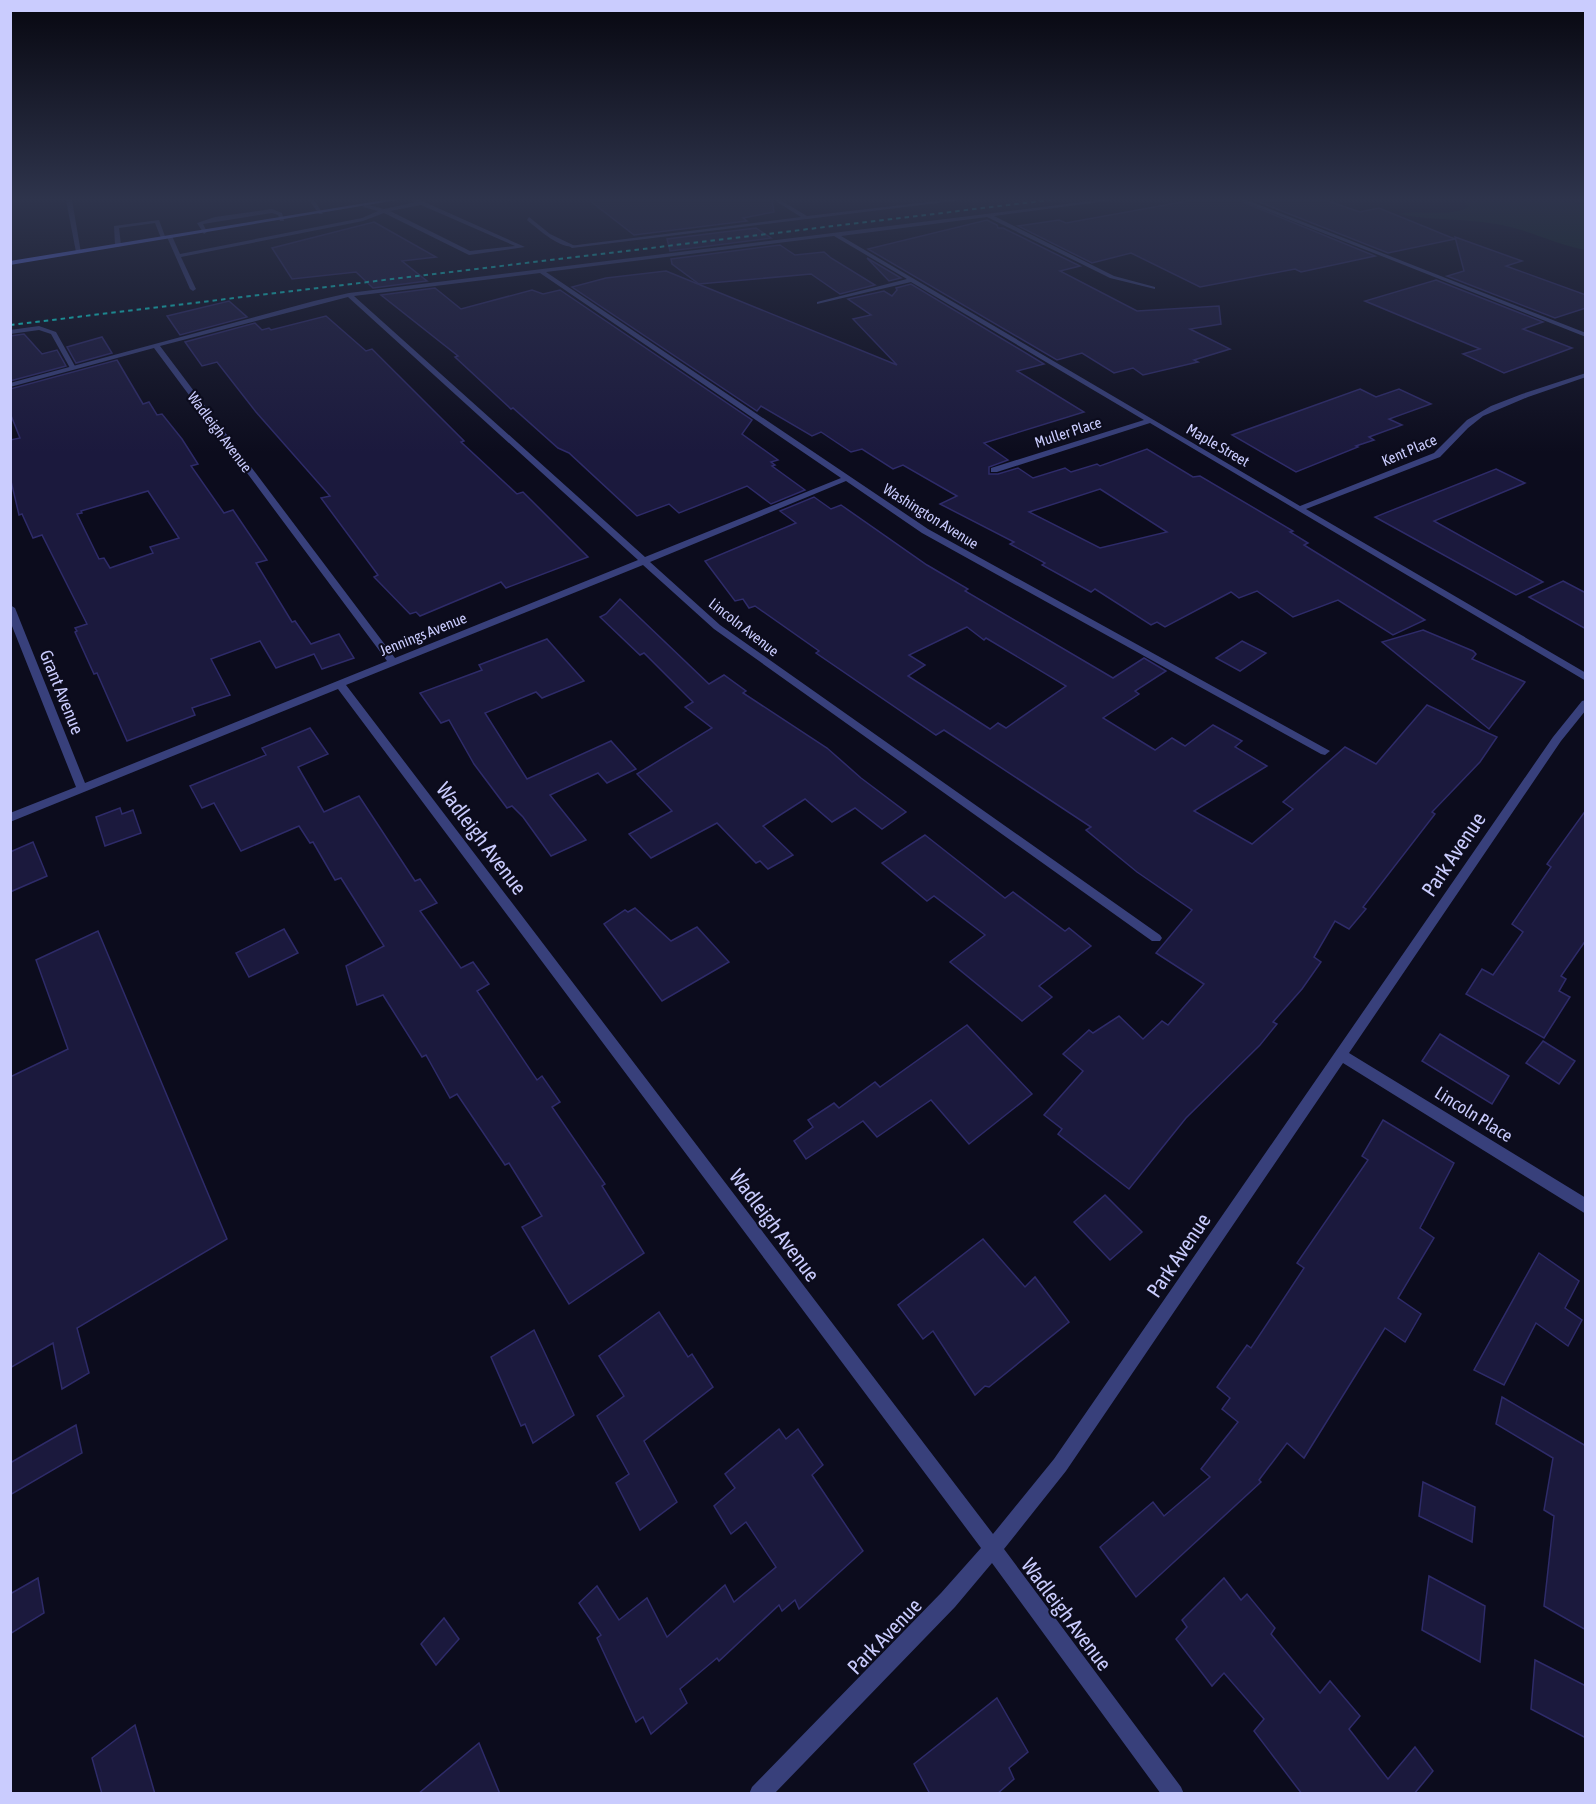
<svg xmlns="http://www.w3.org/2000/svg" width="1596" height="1804" font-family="'Asap Condensed',sans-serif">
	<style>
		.green { fill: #0f2722 }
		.building { fill: #1b193d; stroke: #2e2b69; stroke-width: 1.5; fill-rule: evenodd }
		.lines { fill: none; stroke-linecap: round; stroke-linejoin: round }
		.service { fill: #38407b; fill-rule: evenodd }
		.minor { fill: #38407b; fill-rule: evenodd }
		.secondary { fill: #6377fb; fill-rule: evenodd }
		.rail { stroke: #07ede1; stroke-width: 2; stroke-dasharray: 4.5 4; stroke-linecap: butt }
		.labels { text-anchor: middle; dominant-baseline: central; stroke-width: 4.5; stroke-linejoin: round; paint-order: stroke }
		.far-street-label { font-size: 15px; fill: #caccfe; stroke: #0c0c1d }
		.street-label { font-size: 18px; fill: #caccfe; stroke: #0c0c1d }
		.near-street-label { font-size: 21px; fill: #caccfe; stroke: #0c0c1d }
	</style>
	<rect width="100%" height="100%" fill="#0c0c1d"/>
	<path class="green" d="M1463,200h90l32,5v45c-30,-6 -58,-21 -89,-26 -32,-6 -64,-3 -97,-10 21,-5 55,4 70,-8z"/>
	<g class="building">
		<polygon points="589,200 772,200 774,212 743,218 747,221 634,235"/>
		<polygon points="1193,200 1238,200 1375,256 1301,272 1295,269 1200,287 1131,253 1092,263 1018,226 1059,220 1066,223"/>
		<polygon points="1254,200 1325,200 1360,212 1379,208 1455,239 1388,253"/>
		<polygon points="987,220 997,225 998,228 1003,228 1080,266 1060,271 1137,311 1219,306 1221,324 1190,329 1230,349 1194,360 1198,362 1143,375 1133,368 1114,373 1082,353 1057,360 868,249"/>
		<polygon points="374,222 436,257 402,261 427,281 373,288 356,272 292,279 272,248"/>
		<polygon points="756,228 771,238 670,251 667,239"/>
		<polygon points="1455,237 1522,261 1506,266 1586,295 1586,308 1555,318 1447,276 1464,271"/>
		<polygon points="780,245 795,255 824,252 831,258 875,285 840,294 811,274 699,284 672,264 671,259"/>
		<polygon points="867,258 901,278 889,281"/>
		<path d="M666,271l231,94 -44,-46 18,-4 -23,-16 36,-8 8,5 5,-6 -1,-2 15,-4 133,80 -27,7 67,41 -100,31 24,17 -19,7v7h9l20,-6 15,10 32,-10 6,4 26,-8 3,2 47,-17 46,28 7,-1 93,55 -3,1 18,11 -4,2 121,75 -32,15 -55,-35 -45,17 -36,-26 -18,7 -8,-6 -66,35 -8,-5 -6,3 -56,-36 -4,3 -49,-27 3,-2 -35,-19 4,-2 -74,-38 17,-8 -54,-31 -10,4 -31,-20 -11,3 -30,-20 -9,4 -51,-30 -4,5 -185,-124 34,-9zM1100,489l67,43 -67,16 -71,-36z"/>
		<polygon points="1436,280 1543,322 1523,329 1572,348 1504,373 1463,354 1480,349 1365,301"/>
		<polygon points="435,288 461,309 532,290 543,294 560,290 752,420 742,434 778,460 771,462 775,465 772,466 805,490 771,504 747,486 679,513 669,504 637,516 569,453 558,448 513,408 511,409 455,357 458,356 381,295"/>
		<polygon points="229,301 247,317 180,335 167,316"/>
		<polygon points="326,316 366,351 372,349 464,441 461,442 517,494 523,492 588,557 506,588 501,582 420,616 416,612 410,614 374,577 378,575 321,498 330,496 256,412 217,362 202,366 185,342 255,323 262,330 269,328 271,330"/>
		<polygon points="24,334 42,354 57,350 66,366 10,381 10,336"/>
		<polygon points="102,337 112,353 76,363 67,347"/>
		<path d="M117,360l26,44 6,-2 8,13 5,-1 20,25 16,25 -7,2 33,47 9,-3 34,50 -11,3 36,59 3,-1 16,23 28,-10 15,24 -32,11 -8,-15 -38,14 -16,-27 -49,18 19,36 -38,13 3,7 -68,26 -30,-68 -3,1 -19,-42 2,-1 -2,-3 12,-4 -45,-89 -9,3 -11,-24 -3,1 -9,-38v-37l10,-2 -10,-25v-24zM148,491l31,47 -29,9 3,6 -43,15 -6,-10 -5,1 -22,-45 5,-1 -1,-2z"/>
		<polygon points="1360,389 1376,397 1399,389 1431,404 1389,419 1402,425 1369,437 1374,440 1356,446 1358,447 1296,472 1232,435"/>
		<polygon points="1496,469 1525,483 1434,521 1543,582 1516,595 1375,517"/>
		<path d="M814,497l17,12 10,-4 86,60 41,24 -3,2 148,87 31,-20 22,13 -31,20 4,3 -36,24 52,32 17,-12 13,8 28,-21 29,16 -7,6 32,19 -73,45 58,33 41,-35 -10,-7 62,-55 31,17 51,-59 70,32 -17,25 -48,50 3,2 -72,93 3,2 -17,20 -14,-8 -21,36 7,5 -19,27 -29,33 4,2 -17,21 -74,73 -57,71 -71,-55 4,-5 -18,-14 39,-44 -20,-17 26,-24 4,3 26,-17 24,23 19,-18 6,4 36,-41 -48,-31 36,-43 -55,-38 -51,-42 5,-3 -147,-97 -8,5 -120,-82 3,-2 -64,-45 -6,2 -6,-9 -8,2 -30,-40 91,-38 -16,-12zM967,627l17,13 2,-2 80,48 -60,42 -8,-5 -8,6 -82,-53 17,-11 -16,-10z"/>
		<polygon points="1563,581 1586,593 1586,629 1529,597"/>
		<polygon points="620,599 709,684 724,675 746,691 743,693 827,748 861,778 906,812 882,829 855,808 832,822 805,799 763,826 793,855 768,869 760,861 756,863 717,823 651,858 629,834 672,811 637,774 712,728 685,707 693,702 644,653 640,655 600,617 606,614"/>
		<polygon points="1423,630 1473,651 1476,654 1472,659 1525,682 1489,729 1382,642"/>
		<polygon points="547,639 584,681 542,698 536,692 485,713 527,779 611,741 636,769 607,783 598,773 550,795 586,840 551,856 523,817 512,806 507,808 474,764 449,720 441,723 420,693 482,670 479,665"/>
		<polygon points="1242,641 1266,653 1240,671 1216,658"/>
		<polygon points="310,728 328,754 298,767 324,812 359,796 415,881 420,879 437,903 420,911 461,968 473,962 489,984 477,991 537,1080 542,1076 560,1102 552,1107 605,1184 602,1186 644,1253 569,1304 522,1227 542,1216 509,1163 505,1165 457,1094 450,1098 426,1055 422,1057 383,995 357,1005 346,966 384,946 341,878 335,880 313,842 310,843 299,826 241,851 214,803 202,808 190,786 266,755 262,748"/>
		<polygon points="120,808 122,814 133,810 141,833 105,846 96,817"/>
		<polygon points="1586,810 1586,940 1561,976 1566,979 1559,991 1570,997 1544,1038 1466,994 1482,969 1493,975 1523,932 1512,924 1551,867 1547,864"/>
		<polygon points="925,835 1005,898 1013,892 1065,931 1069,928 1091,946 1039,986 1052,997 1022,1021 950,962 985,935 934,896 927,901 882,863"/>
		<polygon points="33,842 47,876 10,892 10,852"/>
		<polygon points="635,908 671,941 697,927 729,962 662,1001 604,924 625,910 628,912"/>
		<polygon points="284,929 298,953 249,977 236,953"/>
		<polygon points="98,931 227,1239 77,1328 89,1373 62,1389 53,1343 10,1368 10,1077 68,1049 36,960"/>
		<polygon points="967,1025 1032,1094 969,1144 931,1100 877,1137 863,1121 806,1159 794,1141 813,1127 808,1120 834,1103 839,1108 875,1082 880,1087"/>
		<polygon points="1440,1034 1509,1076 1492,1104 1422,1061"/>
		<polygon points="1543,1041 1575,1061 1559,1084 1526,1063"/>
		<polygon points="1383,1120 1454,1163 1420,1228 1434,1238 1398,1298 1421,1314 1405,1342 1385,1328 1304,1458 1287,1443 1259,1480 1261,1482 1136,1597 1100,1547 1153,1502 1164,1516 1210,1477 1201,1469 1238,1422 1222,1409 1230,1398 1217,1387 1247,1345 1251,1348 1304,1268 1297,1263 1368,1160 1362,1156"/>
		<polygon points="1105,1195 1142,1232 1110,1260 1074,1222"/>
		<polygon points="983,1239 1025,1287 1035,1277 1069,1322 989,1387 985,1386 975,1395 933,1331 923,1339 898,1305"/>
		<polygon points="1539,1253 1579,1281 1565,1308 1582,1320 1568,1346 1536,1323 1504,1385 1474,1370"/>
		<polygon points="659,1312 688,1357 692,1354 713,1387 644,1441 677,1502 640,1530 616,1483 629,1474 597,1416 624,1396 599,1356"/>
		<polygon points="534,1330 574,1415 533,1443 525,1424 521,1426 491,1357"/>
		<polygon points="1502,1397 1586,1446 1586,1630 1544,1606 1554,1516 1544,1510 1553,1458 1496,1424"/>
		<polygon points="76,1425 82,1453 10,1495 10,1463"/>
		<polygon points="779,1429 786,1439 798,1429 823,1465 812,1475 863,1551 799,1609 795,1600 782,1611 779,1605 719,1661 717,1658 680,1689 687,1703 651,1734 643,1717 636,1722 597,1638 601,1635 579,1603 597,1586 619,1620 647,1598 667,1637 725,1585 734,1602 776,1567 746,1522 731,1534 714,1506 735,1488 725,1474"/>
		<polygon points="1423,1482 1475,1507 1472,1542 1419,1516"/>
		<polygon points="1429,1576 1485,1606 1480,1662 1422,1630"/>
		<polygon points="38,1578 44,1613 10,1634 10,1594"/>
		<polygon points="1224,1578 1241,1600 1247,1594 1275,1628 1271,1634 1320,1693 1330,1681 1360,1716 1349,1729 1388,1779 1415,1747 1433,1771 1414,1794 1302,1794 1254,1731 1264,1719 1224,1673 1212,1686 1176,1639 1187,1627 1182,1620"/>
		<polygon points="444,1618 459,1639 436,1665 421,1644"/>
		<polygon points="1535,1660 1586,1686 1586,1738 1531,1709"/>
		<polygon points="997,1698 1028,1752 1009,1768 1014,1779 997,1794 930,1794 914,1764"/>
		<polygon points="135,1725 155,1794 102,1794 92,1758"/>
		<polygon points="479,1743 500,1794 418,1794"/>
	</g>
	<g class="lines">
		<g class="service">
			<path d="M413,200h7l105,47 -56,8 -85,-42 -21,8 -182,36 15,32 -3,2 -3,-2 -23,-52 5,-1 8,18 182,-36 16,-7 -15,-4 2,-3 19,5 32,-7zM421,205l94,41 -45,5 -80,-40z"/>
			<polygon points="272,209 282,213 284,221 280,221 278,215 272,213 203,224 207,232 204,234 197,223 215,217"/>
			<path d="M529,217l21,17 25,12c-14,4 -37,-17 -48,-26z"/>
			<polygon points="159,220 166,239 161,238 155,223 119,228 121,245 118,247 115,245 114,226"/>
			<polygon points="39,326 56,332 76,368 75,369 70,368 51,334 39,330 10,334 10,330"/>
		</g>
		<g class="minor">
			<polygon points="66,200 72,200 81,253 76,252"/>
			<polygon points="309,200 314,200 323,214 319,214"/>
			<polygon points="774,200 780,200 807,216 945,200 962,200 572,248 569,246 801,217"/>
			<path d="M1098,200h17l-121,16 120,60 41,11v2l-45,-11 -123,-61 -146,19 459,270 134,-53 33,-33 24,-14 31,-12 64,-21v4l-58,20 -45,19 -15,12 -28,29 -134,52 280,164v8l-436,-258 -153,49h-6v-4l153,-48 -233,-138 -94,22v-2l90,-23 -73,-43 -288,36 382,257 402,222 -5,4 -4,-1 -399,-221 -76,-52 -196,81 70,63 440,310 2,3 -2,3h-8l-438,-312 -71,-64 -297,120 647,849 61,-75 499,-722 29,-36 4,-1v10l-25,31 -212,312 237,145v16l-243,-151 -277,408 -62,78 177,238 3,7h-23l-169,-231 -37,44 -181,187h-25l3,-7 189,-194 40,-45 -643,-859 -328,133v-9l66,-26 -66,-166v-16l5,3 70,175 302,-122 -233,-313 -144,39v-4l304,-82 35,-8zM540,273l301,205 -196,79 -291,-261zM348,297l290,263 -243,98 -235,-312z"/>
			<polygon points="1240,200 1247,200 1586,333 1586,337"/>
		</g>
		<polygon class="secondary" points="384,200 397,200 10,265 10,261"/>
		<polyline class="rail" points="10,325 1050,200"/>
	</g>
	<linearGradient id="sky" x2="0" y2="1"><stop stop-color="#070710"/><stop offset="0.44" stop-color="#2e344c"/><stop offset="1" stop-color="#2e344c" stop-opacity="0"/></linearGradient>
	<rect width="1596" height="453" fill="url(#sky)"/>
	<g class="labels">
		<g class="far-street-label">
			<text transform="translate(220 432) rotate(53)">Wadleigh Avenue</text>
			<text transform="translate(1068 432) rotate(-18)">Muller Place</text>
			<text transform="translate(1218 445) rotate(30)">Maple Street</text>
			<text transform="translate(1409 450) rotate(-23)">Kent Place</text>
			<text transform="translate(931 516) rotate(32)">Washington Avenue</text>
			<text transform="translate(744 627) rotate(38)">Lincoln Avenue</text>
			<text transform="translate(423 634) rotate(-22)">Jennings Avenue</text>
		</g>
		<g class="street-label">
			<text transform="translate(62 692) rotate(68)">Grant Avenue</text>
			<text transform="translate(1474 1114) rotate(32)">Lincoln Place</text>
		</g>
		<g class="near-street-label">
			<text transform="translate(482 838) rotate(53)">Wadleigh Avenue</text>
			<text transform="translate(1453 854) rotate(-56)">Park Avenue</text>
			<text transform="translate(775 1225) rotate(53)">Wadleigh Avenue</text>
			<text transform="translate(1178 1255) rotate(-56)">Park Avenue</text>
			<text transform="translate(1067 1614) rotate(53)">Wadleigh Avenue</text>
			<text transform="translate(884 1636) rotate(-46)">Park Avenue</text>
		</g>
	</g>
	<rect width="1596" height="1804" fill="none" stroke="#caccfe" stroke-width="24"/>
</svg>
